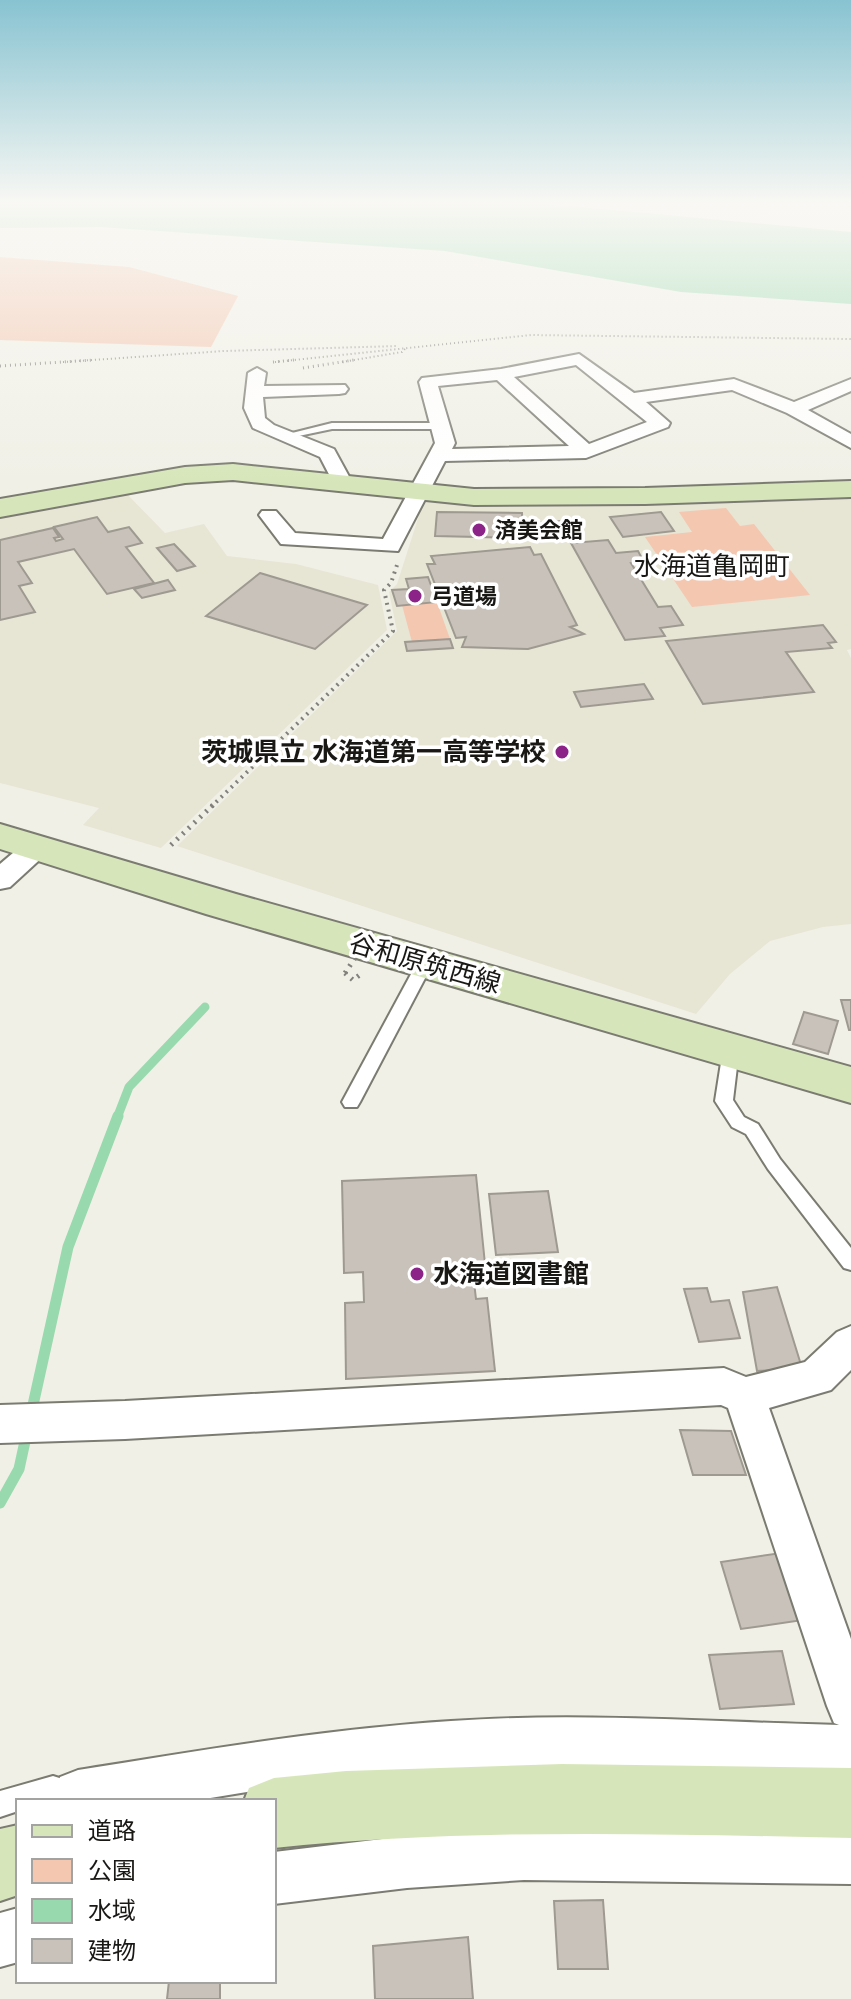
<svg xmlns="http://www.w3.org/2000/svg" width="851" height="1999" font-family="'Space Grotesk','Noto Sans JP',sans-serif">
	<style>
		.built { fill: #e7e5d4 }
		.green { fill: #f4c7b0 }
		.water { fill: #98d9ae }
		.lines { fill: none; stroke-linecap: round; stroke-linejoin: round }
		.stream-far1 { stroke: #98d9ae; stroke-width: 9 }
		.stream { stroke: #98d9ae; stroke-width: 11 }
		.building { fill: #c8c2ba; stroke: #9e9991; stroke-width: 2 }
		.lane-casing { stroke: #7b7b72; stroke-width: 4 }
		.street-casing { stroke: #7b7b72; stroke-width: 4 }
		.secondary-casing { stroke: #7b7b72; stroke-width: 4 }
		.path-far3 { stroke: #82817b; stroke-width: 2; stroke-dasharray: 1 3; stroke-linecap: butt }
		.path-far2 { stroke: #82817b; stroke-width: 3; stroke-dasharray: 1 4; stroke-linecap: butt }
		.path-far1 { stroke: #82817b; stroke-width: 4; stroke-dasharray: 2 5; stroke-linecap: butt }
		.path { stroke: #82817b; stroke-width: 5; stroke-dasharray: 2 6; stroke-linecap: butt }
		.lane { fill: #fff; fill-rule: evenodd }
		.street { fill: #fff; fill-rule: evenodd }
		.secondary { fill: #d7e6ba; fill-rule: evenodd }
		.path-bridge { stroke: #82817b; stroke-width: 5; stroke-dasharray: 2 6; stroke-linecap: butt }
		.poi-dot { fill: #8c2388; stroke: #fff; stroke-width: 3 }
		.labels { text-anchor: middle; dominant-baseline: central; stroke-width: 7; stroke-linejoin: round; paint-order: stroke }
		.far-poi-label { font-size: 22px; font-weight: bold; fill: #191815; stroke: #fff; text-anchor: start }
		.far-quarter-label { font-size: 26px; fill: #191815; stroke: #fff }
		.poi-label { font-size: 26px; font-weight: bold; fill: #191815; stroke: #fff; text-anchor: end }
		.street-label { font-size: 26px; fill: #191815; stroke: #fff }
	</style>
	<rect width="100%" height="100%" fill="#f1f0e7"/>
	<g class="built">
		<polygon points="123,490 165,533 204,524 227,556 296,564 378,585 387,630 161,848 83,825 99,808 0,783 0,514"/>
		<polygon points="851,493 851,649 847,650 851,658 851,924 823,927 770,941 730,974 696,1014 177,846 397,631 389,592 397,584 424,500 559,505"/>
	</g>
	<g class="green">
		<polygon points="0,257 129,267 238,296 211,347 0,340"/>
		<polygon points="726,508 740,526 754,524 810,595 692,607 645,537 692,532 679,512"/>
		<polygon points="437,602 450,639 412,642 402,605"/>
	</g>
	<polygon class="water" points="0,204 545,204 851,232 851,304 681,292 445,251 101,227 0,228"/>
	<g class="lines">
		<polyline class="stream-far1" points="117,1118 129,1087 205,1007"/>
		<g class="stream">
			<polyline points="31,1414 68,1247 118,1116"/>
			<polyline points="0,1503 19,1469 27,1432"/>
		</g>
	</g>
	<g class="building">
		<polygon points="437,512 522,513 523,538 435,536"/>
		<polygon points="661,512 674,531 623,537 610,517"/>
		<polygon points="97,517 108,532 129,527 142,543 126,547 154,583 107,594 74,549 18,562 32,583 19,586 35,612 0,620 0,540 53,528 59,537 54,538 56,541 63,539 54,527"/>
		<polygon points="563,521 572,537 530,540 522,524"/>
		<polygon points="608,540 616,553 638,551 644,562 631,563 658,607 671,606 683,625 660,628 665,636 625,640 571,543"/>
		<polygon points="174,544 195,566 177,571 157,548"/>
		<polygon points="530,547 534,555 541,554 577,625 570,627 584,634 528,649 462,647 466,637 456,638 427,564 435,564 431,556"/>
		<polygon points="260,573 367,605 315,649 206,616"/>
		<polygon points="428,577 437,602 397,606 392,590 409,589 406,579"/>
		<polygon points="168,580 175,590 142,598 134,589"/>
		<polygon points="823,625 836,642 828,643 832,648 786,652 814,692 703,704 666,641"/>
		<polygon points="450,639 453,648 407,651 405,642"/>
		<polygon points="644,684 653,699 581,707 574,692"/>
		<polygon points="841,1000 851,1000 851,1030 849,1030"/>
		<polygon points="804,1012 838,1021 828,1054 793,1044"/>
		<polygon points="476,1175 485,1264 472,1265 476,1299 487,1298 495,1371 346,1379 345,1303 364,1302 363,1272 344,1273 342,1181"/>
		<polygon points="548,1191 558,1252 496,1255 489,1194"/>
		<polygon points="777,1287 802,1368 757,1371 743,1292"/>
		<polygon points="707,1288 711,1302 729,1300 740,1338 699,1342 684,1289"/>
		<polygon points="680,1430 731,1431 746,1475 693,1475"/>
		<polygon points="781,1553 803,1620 741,1629 721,1562"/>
		<polygon points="782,1651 794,1704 720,1709 709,1655"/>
		<polygon points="603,1900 608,1969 558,1969 554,1901"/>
		<polygon points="468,1937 473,1999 375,1999 373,1946"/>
		<polygon points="169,1981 220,1981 220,1999 167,1999"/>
	</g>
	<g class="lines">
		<g class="lane-casing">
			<g id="lane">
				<polygon points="332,423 440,423 445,426 440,429 332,429 289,438 284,435"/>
				<polygon points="425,958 433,963 360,1102 357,1107 345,1107 342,1102 417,963"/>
				<polygon points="731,1044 737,1046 739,1050 733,1100 744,1117 758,1124 780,1159 851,1248 851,1270 844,1268 768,1169 746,1134 732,1127 715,1101 723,1050 725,1046"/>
				<polygon points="53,1776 85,1786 89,1795 86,1801 18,1801 18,1811 0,1817 0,1791"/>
			</g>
		</g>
		<g class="street-casing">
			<g id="street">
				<path d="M579,354l55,39 100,-14 60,23 57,-23v12l-43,19 43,24v14l-64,-35 -55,-23 -86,12 24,21 -2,4 -82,31 -141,3 -47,90 -117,-7 -22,-29 3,-4h14l19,22 88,6 52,-96 -16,-61 3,-4 79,-9zM576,365l71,57 -58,22 -75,-67zM497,380l72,66 -117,3 3,-6 -17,-57z"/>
				<polygon points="257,368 266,373 264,386 345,385 348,389 345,393 339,394 263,397 265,418 274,425 334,449 352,482 349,486 335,486 320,457 253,428 244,408 248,373"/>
				<polygon points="37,838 47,841 51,847 47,853 10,887 0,889 0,864 27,841"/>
				<path d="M851,1326v44l-20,20 -62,18 82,231v136l-303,-8 -96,2 -199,22 -61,10h-139l7,-24 18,-7c124,-20 248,-41 373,-49 128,-9 260,1 388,4l-5,-2 -7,-17 -99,-298 -7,-3 -596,34 -125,4v-38l125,-4 599,-33 22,9 59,-15 32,-30z"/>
				<polygon points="524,1828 851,1832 851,1884 524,1880 407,1888 274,1904 274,1852 407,1836"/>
				<polygon points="18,1908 18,1962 0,1967 0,1913"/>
			</g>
		</g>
		<g class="secondary-casing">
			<g id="secondary">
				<polygon points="233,464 474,489 645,488 851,481 851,497 645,504 474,505 233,480 185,483 0,517 0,499 185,467"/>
				<polygon points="0,824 236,894 851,1067 851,1103 206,914 0,849"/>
				<path d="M562,1764l289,4v70c-193,-4 -385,-10 -577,10v-47h-30l5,-13 25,-10 72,-7z"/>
				<polygon points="18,1825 18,1895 0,1901 0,1829"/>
			</g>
		</g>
		<g class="path-far3">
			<polyline points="63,362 224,351 398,346"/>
			<polyline points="275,362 531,335 851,339"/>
			<polyline points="342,362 402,352 406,348"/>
		</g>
		<g class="path-far2">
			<polyline points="273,362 294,360"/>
			<polyline points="0,366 93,360"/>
			<polyline points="303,368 354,360"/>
		</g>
		<polyline class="path-far1" points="211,807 393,631 384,590 391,583 397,565"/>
		<g class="path">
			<polyline points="171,845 213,805"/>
			<polyline points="345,973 353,980 361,974"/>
		</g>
		<use href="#lane" class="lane"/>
		<use href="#street" class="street"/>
		<use href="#secondary" class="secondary"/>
		<polyline class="path-bridge" points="345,973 375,928"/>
	</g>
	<linearGradient id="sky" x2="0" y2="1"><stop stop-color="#88c3d1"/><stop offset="0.42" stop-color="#f9f8f4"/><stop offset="1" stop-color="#f9f8f4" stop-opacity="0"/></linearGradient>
	<rect width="851" height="484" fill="url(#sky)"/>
	<g class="poi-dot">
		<circle cx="479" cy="530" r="8"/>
		<circle cx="415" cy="596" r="8"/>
		<circle cx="562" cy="752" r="8"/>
		<circle cx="417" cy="1274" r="8"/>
	</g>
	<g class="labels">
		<g class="far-poi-label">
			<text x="495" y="530">済美会館</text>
			<text x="431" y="596">弓道場</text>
		</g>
		<g class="far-quarter-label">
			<text x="712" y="566">水海道亀岡町</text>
		</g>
		<g class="poi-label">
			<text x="546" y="752">茨城県立 水海道第一高等学校</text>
			<text x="433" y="1274" text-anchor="start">水海道図書館</text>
		</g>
		<g class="street-label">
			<text transform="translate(425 963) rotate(16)">谷和原筑西線</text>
		</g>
	</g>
	<rect x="16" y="1799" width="260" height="184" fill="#ffffff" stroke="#a3a3a1" stroke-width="2"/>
	<rect x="32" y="1825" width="40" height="12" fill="#d7e6ba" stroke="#a3a3a1" stroke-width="2"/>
	<text x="88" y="1839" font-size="24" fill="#191815">道路</text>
	<rect x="32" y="1859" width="40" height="24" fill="#f4c7b0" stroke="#a3a3a1" stroke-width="2"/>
	<text x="88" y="1879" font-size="24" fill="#191815">公園</text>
	<rect x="32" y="1899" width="40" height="24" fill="#98d9ae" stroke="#a3a3a1" stroke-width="2"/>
	<text x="88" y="1919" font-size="24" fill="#191815">水域</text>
	<rect x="32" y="1939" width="40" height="24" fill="#c8c2ba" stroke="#a3a3a1" stroke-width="2"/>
	<text x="88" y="1959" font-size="24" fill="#191815">建物</text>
</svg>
